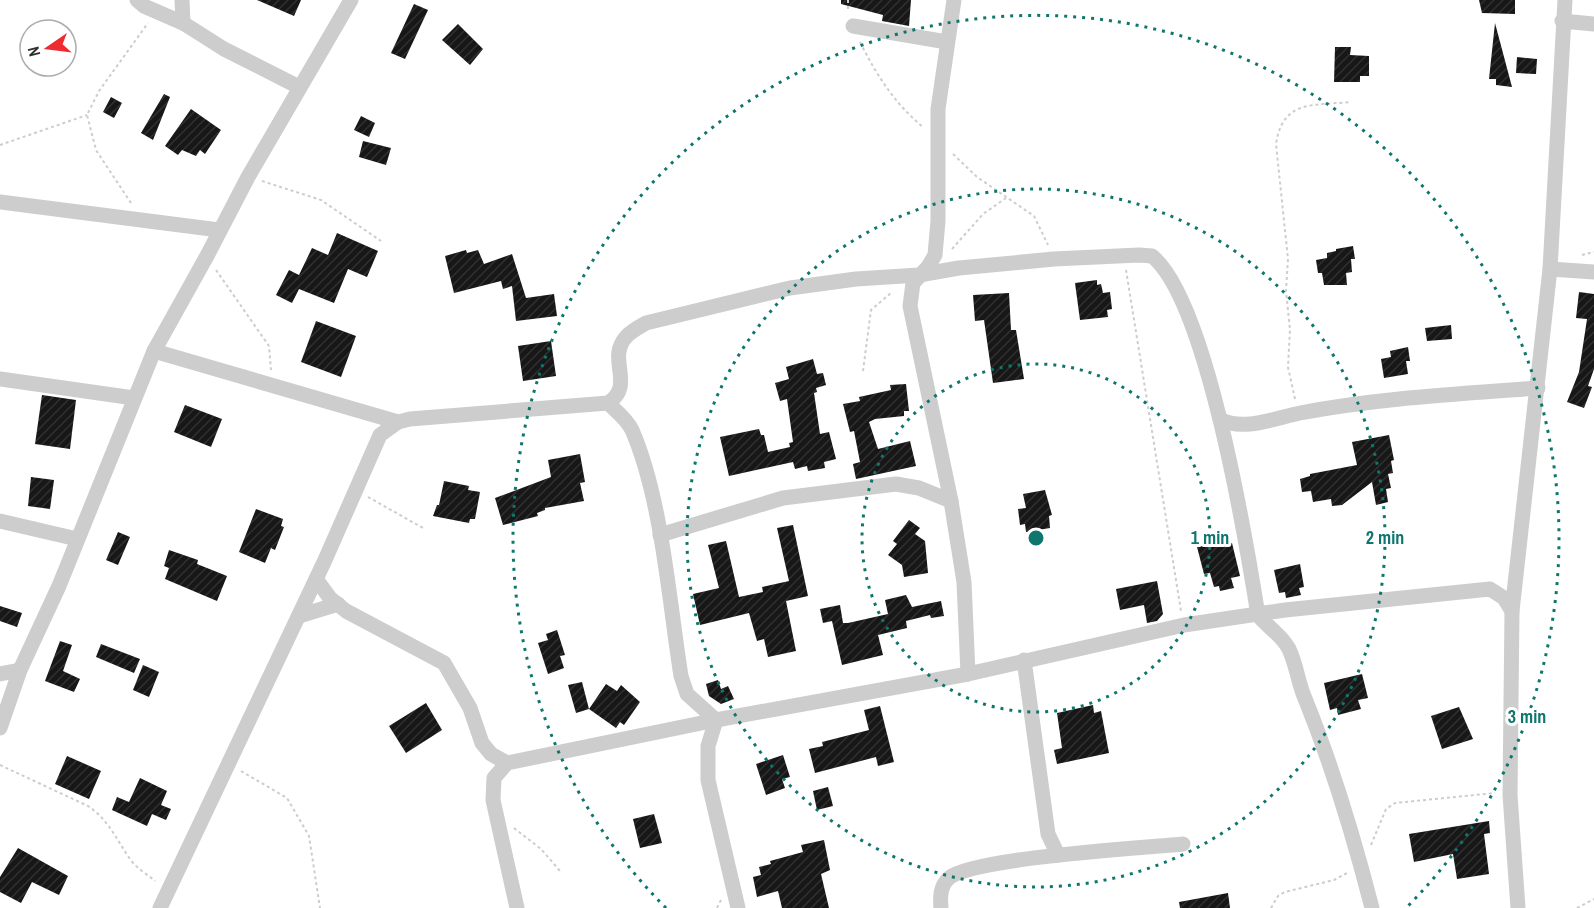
<svg xmlns="http://www.w3.org/2000/svg" width="1594" height="908" font-family="'Archivo Narrow',sans-serif">
	<style>
		.building { fill: url(#building-hatch) }
		.lines { fill: none; stroke-linecap: round; stroke-linejoin: round }
		.path { stroke: #cdcdcd; stroke-width: 2; stroke-dasharray: 3 3; stroke-linecap: butt }
		.minor { stroke: #cdcdcd; stroke-width: 15 }
		.ring { fill: none; stroke: #0f766e; stroke-width: 3; stroke-dasharray: 3 6 }
		.centre { fill: #0f766e; stroke: #fff; stroke-width: 3 }
		.ring-label { font-size: 18px; text-anchor: middle; font-weight: bold; fill: #0f766e; stroke: #fff; stroke-width: 6; stroke-linejoin: round; paint-order: stroke }
	</style>
	<defs>
		<pattern id="building-hatch" width="6" height="6" patternUnits="userSpaceOnUse" patternTransform="scale(1.5)"><rect width="6" height="6" fill="#171717"/><path d="M-1 1l2-2M0 6l6-6M5 7l2-2" fill="none" stroke="#303030"/></pattern>
	</defs>
	<rect width="100%" height="100%" fill="#fff"/>
	<g class="building">
		<polygon points="257,0 301,0 294,16"/>
		<polygon points="841,0 911,0 909,26 882,21 883,15 841,4"/>
		<polygon points="1479,0 1515,0 1515,14 1482,13"/>
		<polygon points="414,4 428,10 405,59 391,53"/>
		<polygon points="1495,23 1512,87 1496,85 1496,79 1489,79"/>
		<polygon points="458,24 483,49 470,65 442,40"/>
		<polygon points="1335,47 1351,47 1350,55 1369,56 1369,76 1360,76 1360,82 1334,82"/>
		<polygon points="1517,57 1537,59 1536,74 1516,73"/>
		<polygon points="164,94 170,97 153,140 141,133"/>
		<polygon points="111,97 122,103 114,118 103,112"/>
		<polygon points="191,109 221,130 205,154 200,150 196,156 182,150 178,155 165,146"/>
		<polygon points="361,116 375,123 369,137 354,130"/>
		<polygon points="363,141 391,148 386,165 359,157"/>
		<polygon points="337,233 378,251 367,277 348,269 334,303 299,289 292,303 276,295 289,270 299,275 312,248 328,255"/>
		<polygon points="1353,246 1355,259 1351,259 1352,272 1346,273 1347,285 1324,285 1322,273 1318,273 1316,260 1327,258 1327,253 1336,251 1336,249"/>
		<polygon points="466,250 467,253 478,250 484,264 512,254 526,298 554,294 557,316 516,321 512,286 503,289 501,281 454,293 445,256"/>
		<polygon points="1097,280 1097,285 1101,284 1103,293 1110,292 1112,309 1107,310 1108,317 1080,320 1075,283"/>
		<polygon points="1579,292 1594,294 1594,369 1588,386 1592,387 1584,408 1567,402 1579,372 1587,319 1576,318"/>
		<polygon points="1009,293 1011,330 1016,330 1024,379 993,383 984,320 975,321 973,295"/>
		<polygon points="316,321 356,336 341,377 301,362"/>
		<polygon points="1451,325 1452,339 1427,341 1425,328"/>
		<polygon points="551,341 556,376 523,381 518,346"/>
		<polygon points="1408,347 1410,361 1406,361 1408,374 1384,378 1381,359 1391,357 1390,351"/>
		<polygon points="813,359 817,374 823,373 826,385 816,388 817,392 814,393 820,434 829,432 836,459 824,462 825,468 808,471 807,466 795,469 793,462 729,476 720,437 759,429 761,435 764,435 768,452 790,447 789,443 793,442 787,399 780,401 775,383 789,379 786,367"/>
		<polygon points="906,384 909,411 904,411 904,416 875,419 869,422 878,449 910,441 916,466 856,479 853,464 860,462 854,431 850,432 843,404 860,401 859,397 891,390 890,385"/>
		<polygon points="42,395 76,400 70,449 35,444"/>
		<polygon points="185,405 222,419 211,447 174,432"/>
		<polygon points="1389,435 1394,460 1391,461 1393,473 1388,474 1391,488 1386,489 1388,502 1376,505 1372,482 1342,505 1332,506 1331,499 1313,502 1311,491 1302,492 1300,479 1310,476 1310,474 1357,465 1352,442"/>
		<polygon points="580,454 585,482 580,483 584,501 545,508 545,510 537,513 538,516 503,525 495,498 551,477 548,460"/>
		<polygon points="31,477 54,480 50,509 28,506"/>
		<polygon points="444,481 469,486 468,490 480,492 475,519 470,519 469,523 433,516 437,505 439,505"/>
		<polygon points="1045,490 1052,515 1049,516 1050,528 1026,532 1025,524 1020,525 1018,509 1026,508 1023,494"/>
		<polygon points="256,509 283,519 281,526 284,527 275,550 271,548 265,563 239,552"/>
		<polygon points="909,520 920,528 915,534 925,541 928,573 904,577 902,565 888,555 897,544 893,541"/>
		<polygon points="793,525 808,596 786,601 796,651 768,657 764,639 757,641 749,613 700,625 693,594 719,588 708,545 726,541 739,597 763,592 762,587 789,581 777,528"/>
		<polygon points="118,532 130,537 118,565 106,560"/>
		<polygon points="1218,542 1219,546 1232,543 1240,576 1231,578 1234,588 1220,591 1219,586 1214,587 1210,573 1204,574 1197,547"/>
		<polygon points="169,550 198,560 197,564 227,576 217,601 165,579 169,568 164,566"/>
		<polygon points="1300,564 1304,587 1299,588 1301,595 1286,598 1285,592 1279,593 1274,570"/>
		<polygon points="1157,581 1163,614 1157,621 1147,623 1144,605 1120,610 1116,589"/>
		<polygon points="906,595 912,607 941,601 944,616 931,618 930,615 906,621 907,628 878,635 883,655 842,665 832,621 823,623 820,609 840,605 843,623 848,623 888,614 885,600"/>
		<polygon points="0,606 22,613 17,627 0,621"/>
		<polygon points="557,630 565,655 560,656 564,668 548,674 538,643 548,640 546,634"/>
		<polygon points="60,641 72,645 63,671 80,679 74,692 45,681"/>
		<polygon points="101,644 140,659 134,673 96,657"/>
		<polygon points="143,665 159,672 149,697 133,690"/>
		<polygon points="1362,674 1368,698 1358,700 1361,709 1338,715 1337,708 1330,710 1324,683"/>
		<polygon points="718,680 721,689 728,686 734,699 721,704 709,696 706,684"/>
		<polygon points="582,682 589,709 606,684 617,691 621,685 640,702 624,725 620,722 616,728 589,709 576,713 568,685"/>
		<polygon points="426,703 442,730 406,753 389,726"/>
		<polygon points="1093,705 1094,713 1101,711 1109,753 1057,764 1054,750 1062,748 1057,713"/>
		<polygon points="880,706 894,762 878,766 876,757 815,773 809,749 823,746 822,742 869,730 864,710"/>
		<polygon points="1459,707 1473,739 1442,749 1431,716"/>
		<polygon points="783,755 790,777 782,779 785,788 766,795 756,764"/>
		<polygon points="67,756 101,771 89,799 55,784"/>
		<polygon points="140,778 167,791 161,805 171,809 166,820 152,814 147,826 112,810 117,797 129,802"/>
		<polygon points="828,787 833,806 817,810 813,791"/>
		<polygon points="654,814 662,843 640,848 633,819"/>
		<polygon points="1489,821 1490,833 1484,834 1489,874 1457,879 1453,854 1414,862 1409,834"/>
		<polygon points="824,840 830,870 821,874 829,908 782,908 778,891 757,897 753,877 761,875 759,867 771,864 770,861 803,852 801,845"/>
		<polygon points="18,848 68,876 59,895 32,882 21,903 0,892 0,877"/>
		<polygon points="1228,893 1230,908 1180,908 1179,902"/>
	</g>
	<g class="lines">
		<g class="path">
			<polyline points="848,0 848,12"/>
			<path d="M860,42c17,34 35,62 64,86"/>
			<polyline points="0,145 87,115"/>
			<polyline points="953,154 977,177 1034,216 1048,245"/>
			<polyline points="262,181 321,200 381,241"/>
			<polyline points="131,203 96,150 87,115 99,91 148,23"/>
			<polyline points="952,249 983,214 1006,198"/>
			<polyline points="1582,255 1594,252"/>
			<polyline points="216,270 269,346 271,370"/>
			<polyline points="1126,270 1181,611"/>
			<polyline points="863,371 871,310 892,292"/>
			<path d="M1295,399l-7,-32 2,-37 -4,-39 2,-32 -12,-115c7,-45 37,-38 74,-42"/>
			<polyline points="368,497 423,528"/>
			<path d="M0,765l88,41c21,14 28,33 42,53 6,9 17,15 25,22"/>
			<polyline points="241,771 287,798 309,836 320,908"/>
			<polyline points="514,828 541,849 560,871"/>
			<polyline points="1371,845 1386,809 1395,803 1495,793"/>
			<polyline points="717,908 721,900"/>
			<polyline points="1271,908 1278,896 1285,892 1334,880 1347,873"/>
			<polyline points="1577,908 1594,899"/>
		</g>
		<g class="minor">
			<polyline points="137,0 144,6 183,23 224,49 299,87"/>
			<polyline points="182,0 183,23"/>
			<polyline points="954,0 938,109 938,221 935,255 928,267 913,283 910,306 951,501 964,582 968,674"/>
			<polyline points="1562,21 1594,24"/>
			<polyline points="853,26 947,42"/>
			<polyline points="0,202 219,230"/>
			<polyline points="1550,269 1594,272"/>
			<polyline points="154,351 398,422"/>
			<polyline points="0,379 134,398"/>
			<path d="M608,403c8,8 19,16 24,27 30,69 37,171 49,246l6,18 29,26 -8,26v34l30,128"/>
			<path d="M1220,419c22,13 56,-1 80,-6 78,-15 159,-19 238,-25"/>
			<polyline points="0,521 77,539"/>
			<polyline points="660,535 783,498 896,484 919,488 951,501"/>
			<polyline points="316,579 330,598 346,611 444,663 470,708 482,743 491,754 507,763"/>
			<polyline points="299,616 338,604"/>
			<polyline points="1024,660 1048,834 1058,855"/>
			<polyline points="0,674 20,670"/>
			<polyline points="0,728 20,670 59,586 154,351 208,254 248,177 351,0"/>
			<path d="M160,908l165,-348 55,-125 18,-13 12,-3 198,-16c28,-18 -2,-44 18,-66 5,-6 13,-10 20,-14l144,-35 66,-9 63,-4 40,-7 95,-9 85,-4 13,1c55,45 94,284 106,359 10,13 23,19 31,34 8,17 9,35 17,52 27,67 48,137 66,207"/>
			<polyline points="517,908 493,800 494,778 507,763 716,720 968,674 1184,625 1285,610 1490,589 1504,598 1512,611"/>
			<path d="M941,908c-1,-11 -1,-22 8,-30 23,-20 193,-30 234,-34"/>
			<polyline points="1518,908 1510,795 1512,611 1550,269 1565,0"/>
		</g>
	</g>
	<g class="ring">
		<circle cx="1036" cy="538" r="174"/>
		<circle cx="1036" cy="538" r="349"/>
		<path d="M666 908A523 523 0 1 1 1406 908"/>
	</g>
	<circle cx="1036" cy="538" r="9" class="centre"/>
	<g class="ring-label">
		<text x="1210" y="544">1 min</text>
		<text x="1385" y="544">2 min</text>
		<text x="1527" y="723">3 min</text>
	</g>
	<g transform="translate(48 48) rotate(256)"><circle r="28" fill="#ffffff" stroke="#acacac" stroke-width="1.5"/>
	<path d="M0-4.5L10 22L0 15L-10 22Z" fill="#ef2a30"/>
	<text y="-9" font-size="16" font-weight="bold" text-anchor="middle" fill="#303030">N</text>
	</g>
</svg>
